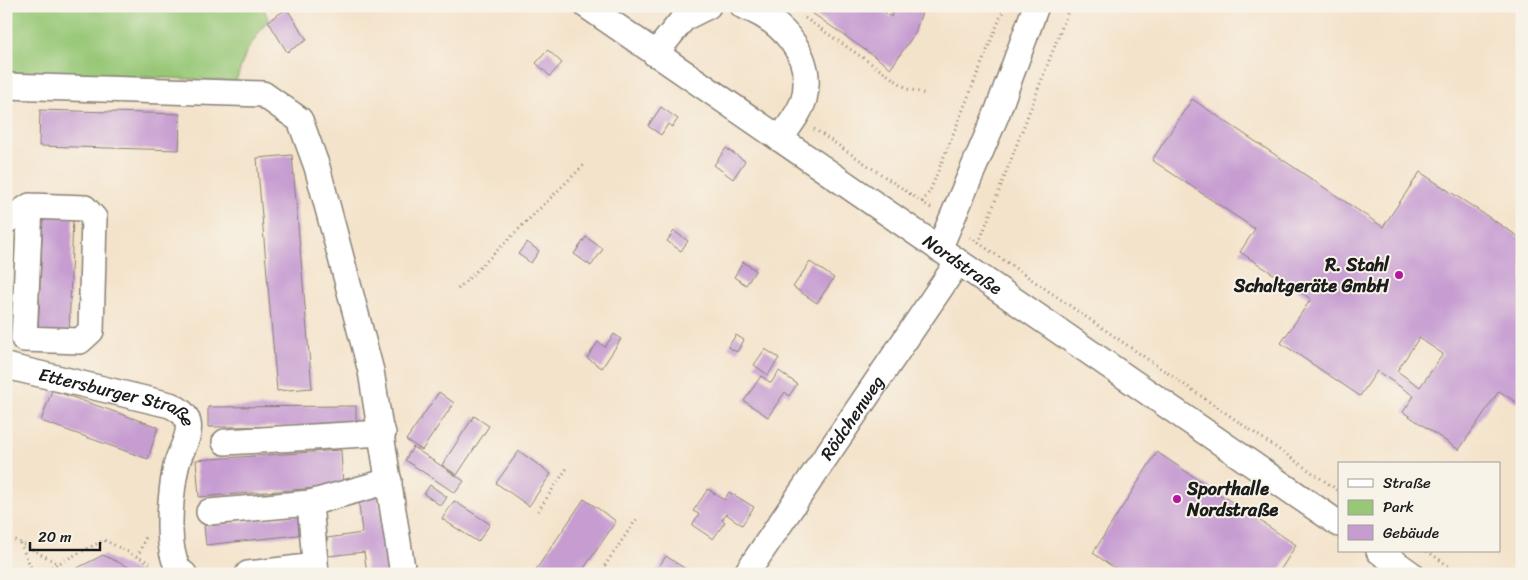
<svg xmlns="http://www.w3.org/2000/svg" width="1528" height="580" font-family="Sriracha,sans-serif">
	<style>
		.green { fill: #98c877; stroke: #5a724a }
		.building { fill: #c69cd1; fill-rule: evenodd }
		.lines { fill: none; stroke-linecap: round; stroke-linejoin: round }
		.minor-casing { stroke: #888074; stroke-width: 28 }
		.path { stroke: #888074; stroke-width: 3; stroke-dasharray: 1 4; stroke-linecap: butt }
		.minor { stroke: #fff; stroke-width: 25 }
		.poi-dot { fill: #b5179e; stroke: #f7f3e8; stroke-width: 2 }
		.labels { text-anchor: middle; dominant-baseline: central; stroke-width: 4; stroke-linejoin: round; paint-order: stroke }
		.street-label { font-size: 18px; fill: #1c1c1c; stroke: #f7f3e8 }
		.poi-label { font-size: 18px; font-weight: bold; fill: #1c1c1c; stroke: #f7f3e8; text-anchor: end }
	</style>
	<rect width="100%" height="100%" fill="#f7f3e8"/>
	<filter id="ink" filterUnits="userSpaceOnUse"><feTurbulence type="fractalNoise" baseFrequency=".02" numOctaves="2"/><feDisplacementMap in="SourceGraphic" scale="10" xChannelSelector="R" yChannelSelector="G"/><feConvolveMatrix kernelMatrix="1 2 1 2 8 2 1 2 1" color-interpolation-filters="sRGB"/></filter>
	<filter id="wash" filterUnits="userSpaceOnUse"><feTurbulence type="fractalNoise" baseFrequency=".0096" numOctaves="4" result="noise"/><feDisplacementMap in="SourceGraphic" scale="20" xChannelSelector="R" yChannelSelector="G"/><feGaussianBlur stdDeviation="1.12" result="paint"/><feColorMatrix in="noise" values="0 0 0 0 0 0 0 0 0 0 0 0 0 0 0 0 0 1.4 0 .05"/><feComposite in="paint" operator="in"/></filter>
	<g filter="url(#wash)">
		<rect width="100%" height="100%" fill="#f4e3cb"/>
		<polygon class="green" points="6,6 263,6 268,19 246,52 236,81 44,73 39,78 6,77"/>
		<g id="blocks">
			<g class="building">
				<polygon points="802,6 876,6 891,17 895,6 924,6 915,33 891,68"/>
				<polygon points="287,9 307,40 287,52 268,21"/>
				<polygon points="548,50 562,63 550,76 536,63"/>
				<path d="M1192,99l191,128 37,-55 102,67v167l-23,-15 -40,59 -56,-38 11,-16 -37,-25 -17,25 -79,-53 30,-44 -71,-47 15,-23 -103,-69zM1419,338l24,16 -23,33 -23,-16z"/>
				<polygon points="661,107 678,119 672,127 668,124 661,135 648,126"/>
				<polygon points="40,110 180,114 179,150 39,146"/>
				<polygon points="726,148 745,161 733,179 714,165"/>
				<polygon points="292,155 312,388 277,391 257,158"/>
				<polygon points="43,216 73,217 69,335 38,333"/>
				<polygon points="674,231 688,241 681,251 667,241"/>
				<polygon points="586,237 603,249 591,266 574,254"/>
				<polygon points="527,242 539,251 531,263 518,254"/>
				<polygon points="743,262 756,270 746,285 734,277"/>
				<polygon points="810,262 834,278 817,303 793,287"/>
				<polygon points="614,334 621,339 602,368 587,358 598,342 605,347"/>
				<polygon points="736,335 744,340 737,352 728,347"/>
				<polygon points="765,349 779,358 768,375 754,365"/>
				<polygon points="779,371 797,384 789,396 785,392 768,417 744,401 761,376 771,383"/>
				<polygon points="52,390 158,427 148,459 41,421"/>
				<polygon points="439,392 454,403 422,450 406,440"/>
				<polygon points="356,406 356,426 208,427 208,407"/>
				<polygon points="474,416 489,426 457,475 442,465"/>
				<polygon points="413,447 464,481 455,493 405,460"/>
				<polygon points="341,450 343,486 199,497 196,460"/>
				<polygon points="519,451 551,474 529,506 496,483"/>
				<polygon points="1157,452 1296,545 1278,574 1123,574 1093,553"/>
				<polygon points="430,485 447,497 441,506 424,494"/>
				<polygon points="708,489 724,500 729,492 754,507 742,525 726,514 722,520 725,522 713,539 692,525 699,514 693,511"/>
				<polygon points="377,492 393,574 367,574 364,552 328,556 327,538 362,533 358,495"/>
				<polygon points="584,499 616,521 604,539 580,574 533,574"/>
				<polygon points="454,501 490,524 478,542 442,519"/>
				<polygon points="303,515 306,534 206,545 204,526"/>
				<polygon points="103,555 143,574 66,574"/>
				<polygon points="666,556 693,574 654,574"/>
			</g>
		</g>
	</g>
	<g filter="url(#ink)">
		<use href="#blocks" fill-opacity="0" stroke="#888074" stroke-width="1"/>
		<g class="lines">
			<g class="minor-casing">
				<g id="minor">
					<path id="s1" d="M587,6l752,518"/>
					<path d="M743,6c38,14 72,49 61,93 -4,14 -16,28 -24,40"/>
					<polyline points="655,54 684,18 708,6"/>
					<polyline points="6,86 263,94 300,120 317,167 371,371 403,574"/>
					<polyline points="6,221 30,206 85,208 94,218 91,331 80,341 24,339 30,206"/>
					<polyline points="939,249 997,113 1036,6"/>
					<path id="s2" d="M6,366l164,39c8,4 16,8 18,18 3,13 -8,28 -11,40 -6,23 -15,97 7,111"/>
					<polyline points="225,442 383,433"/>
					<polyline points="310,503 316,574"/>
					<polyline points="209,512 310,503 389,481"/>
					<polyline points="1379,551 1411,574"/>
					<polyline points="248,574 315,566"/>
					<path id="s3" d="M746,574l212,-312"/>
				</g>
			</g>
			<g class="path">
				<polyline points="805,18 908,89 926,94"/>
				<polyline points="814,129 931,208"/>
				<polyline points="922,202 930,191 1005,6"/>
				<polyline points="970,237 1339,491"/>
				<polyline points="979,243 1070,6"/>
				<polyline points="458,289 584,165"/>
				<polyline points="538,511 567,468"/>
				<polyline points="6,535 57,563"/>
				<polyline points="20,543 34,574"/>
				<polyline points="1427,551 1460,574"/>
				<polyline points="137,557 146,537"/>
				<polyline points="38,574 104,540 150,563"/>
				<polyline points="599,574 638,517"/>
			</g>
			<use href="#minor" class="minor"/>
		</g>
	</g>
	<g class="poi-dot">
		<circle cx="1399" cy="275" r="5"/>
		<circle cx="1177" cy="499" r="5"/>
	</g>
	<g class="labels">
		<g class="street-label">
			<text stroke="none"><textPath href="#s1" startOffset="456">Nordstraße</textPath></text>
			<text stroke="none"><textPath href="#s2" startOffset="116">Ettersburger Straße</textPath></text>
			<text stroke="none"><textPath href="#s3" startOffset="189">Rödchenweg</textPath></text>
		</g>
		<g class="poi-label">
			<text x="1389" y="265">R. Stahl<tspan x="1389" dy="21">Schaltgeräte GmbH</tspan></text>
			<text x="1187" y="489" text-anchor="start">Sporthalle<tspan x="1187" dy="21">Nordstraße</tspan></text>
		</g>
	</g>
	<rect width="1528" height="580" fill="none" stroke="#f7f3e8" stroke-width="25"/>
	<rect x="1338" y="462" width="162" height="90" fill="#f7f3e8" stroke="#9f9d96"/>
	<rect x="1348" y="479" width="25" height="8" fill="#ffffff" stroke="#9f9d96"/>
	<text x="1383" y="488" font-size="15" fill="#1c1c1c">Straße</text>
	<rect x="1348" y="500" width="25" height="15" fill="#98c877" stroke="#9f9d96"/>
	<text x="1383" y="512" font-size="15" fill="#1c1c1c">Park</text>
	<rect x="1348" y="525" width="25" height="15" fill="#c69cd1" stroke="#9f9d96"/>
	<text x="1383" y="538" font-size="15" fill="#1c1c1c">Gebäude</text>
	<path d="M30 542v8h70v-8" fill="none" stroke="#1c1c1c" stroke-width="2.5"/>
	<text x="38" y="542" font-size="15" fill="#1c1c1c" stroke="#f7f3e8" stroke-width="4" paint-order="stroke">20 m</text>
</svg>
